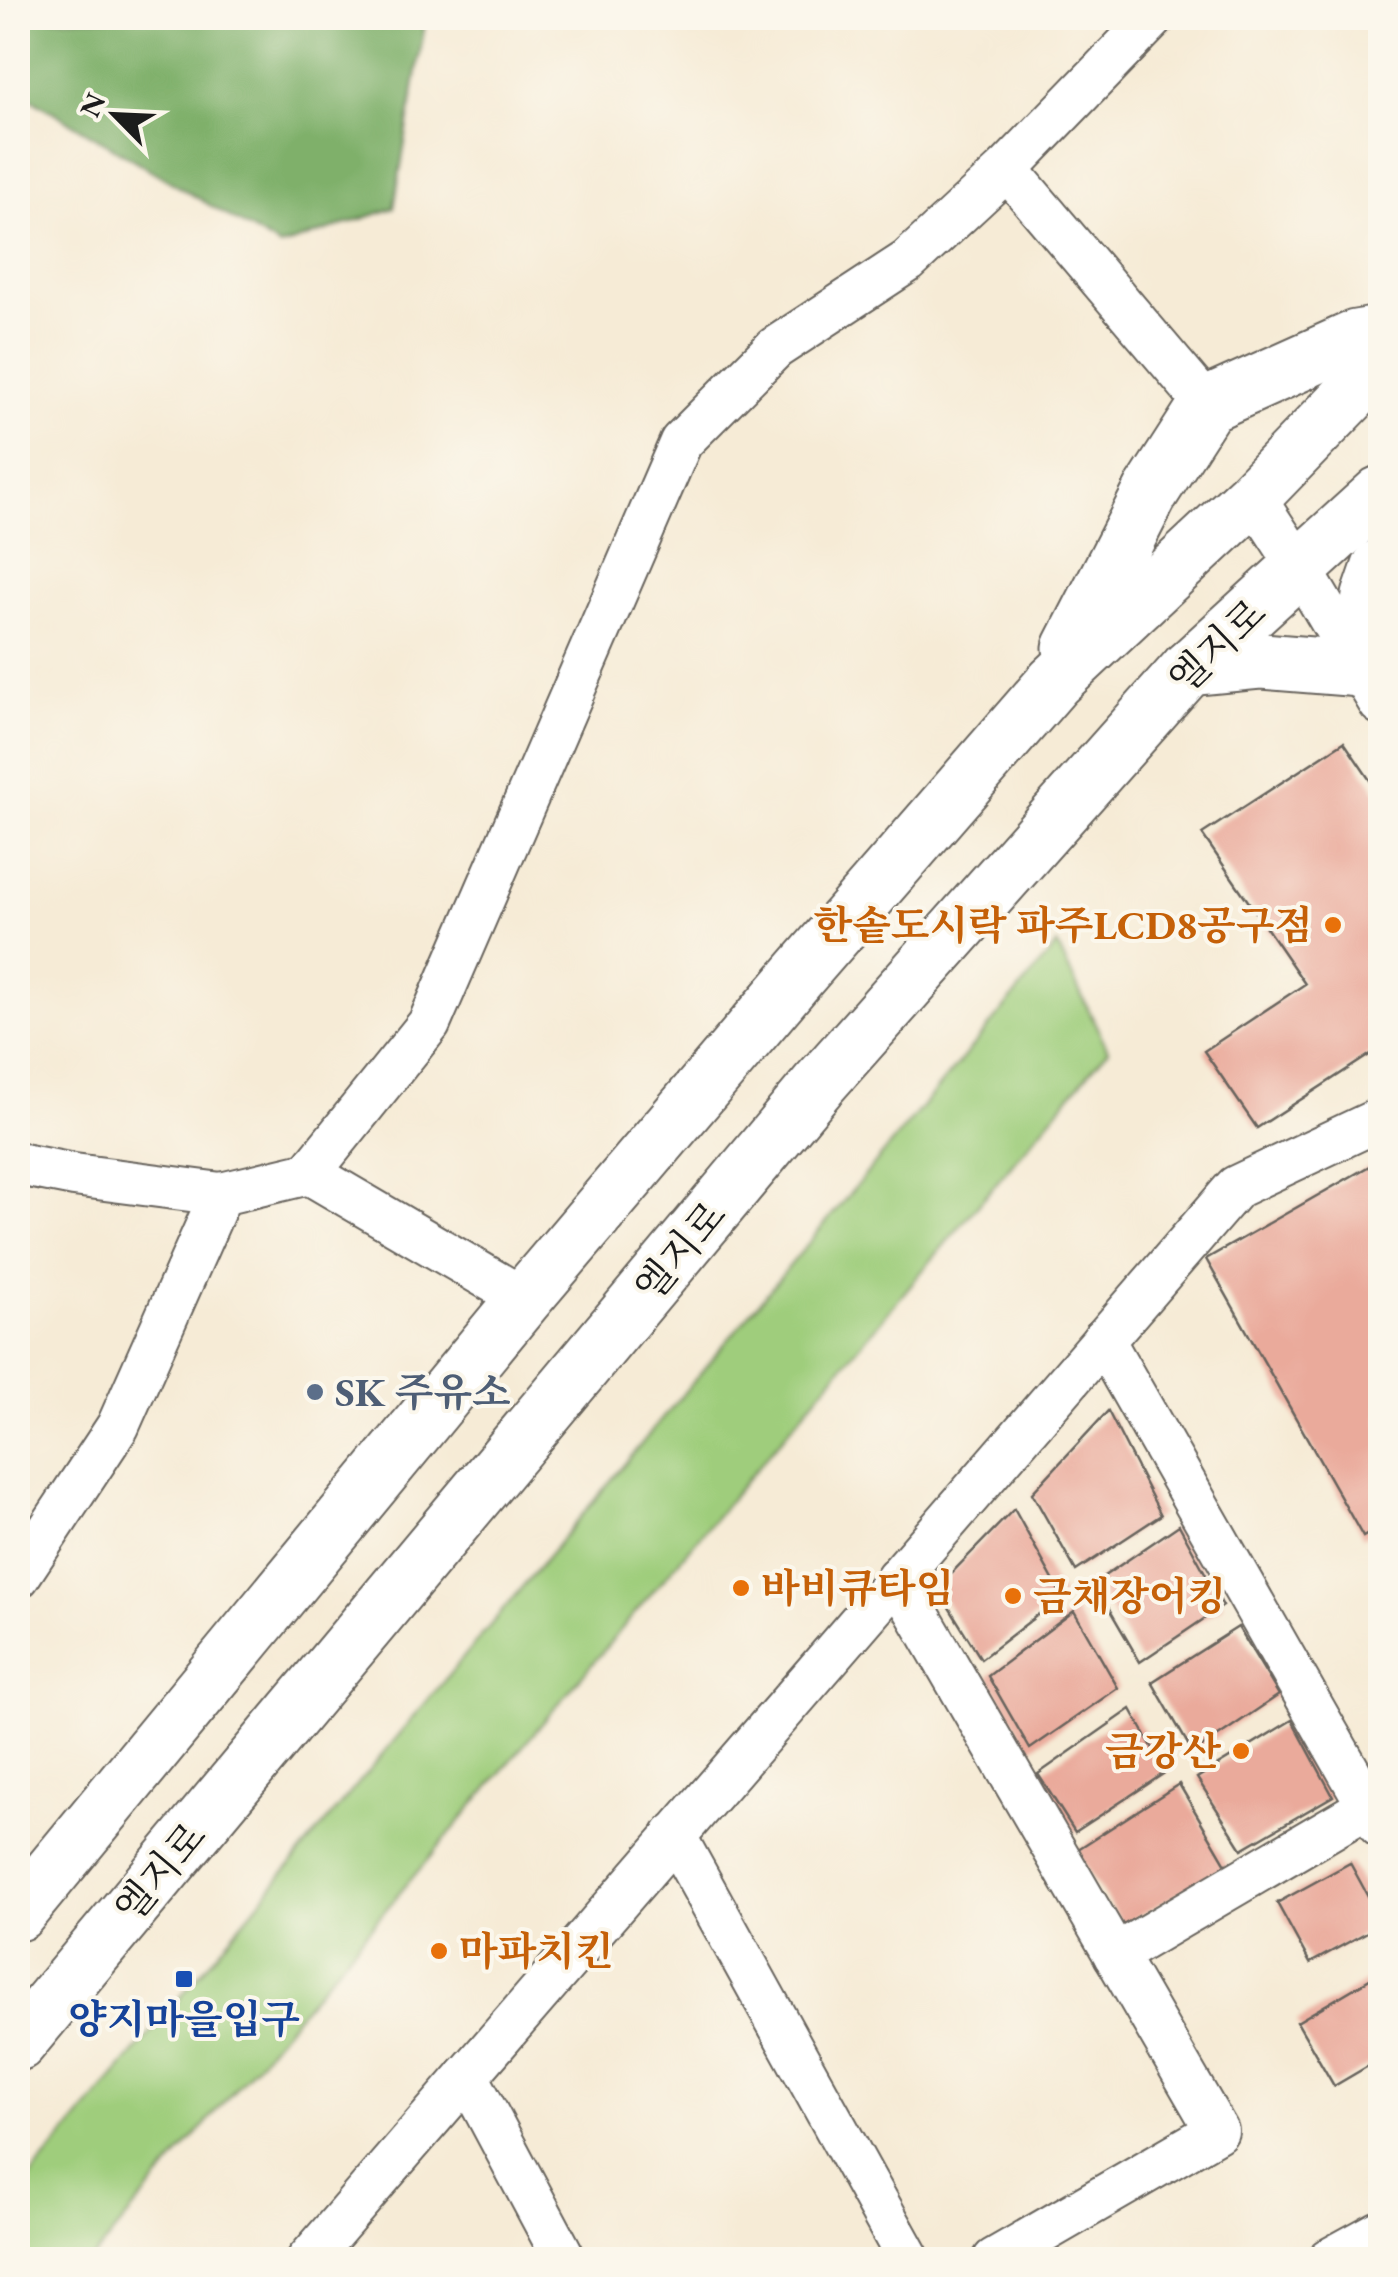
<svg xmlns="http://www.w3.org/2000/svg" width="1398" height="2277" font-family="'EB Garamond','Noto Serif KR',serif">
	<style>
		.green { fill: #9fcd7b; stroke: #5e744c; stroke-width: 2.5 }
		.forest { fill: #7fb06b; stroke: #4e6644; stroke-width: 2.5 }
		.building { fill: #eaaa9b }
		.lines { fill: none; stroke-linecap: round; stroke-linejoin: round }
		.minor-casing { stroke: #68645d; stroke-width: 46 }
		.secondary-casing { stroke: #68645d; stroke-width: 59 }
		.minor { stroke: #fff; stroke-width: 42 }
		.secondary { stroke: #fff; stroke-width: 55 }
		.food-dot { fill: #e8710a; stroke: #fbf7ec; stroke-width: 4 }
		.service-dot { fill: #5c6f8a; stroke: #fbf7ec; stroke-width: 4 }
		.transit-dot { fill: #1a4fb4; stroke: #fbf7ec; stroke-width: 4 }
		.labels { text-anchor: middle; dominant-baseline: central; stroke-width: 8; stroke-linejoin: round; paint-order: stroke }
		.street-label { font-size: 40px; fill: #1c1c1c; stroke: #fbf7ec }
		.food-label { font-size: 40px; font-weight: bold; fill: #c56008; stroke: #fbf7ec; text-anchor: start }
		.service-label { font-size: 40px; font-weight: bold; fill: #4e5e75; stroke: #fbf7ec; text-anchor: start }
		.transit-label { font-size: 40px; font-weight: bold; fill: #164399; stroke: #fbf7ec }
	</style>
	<rect width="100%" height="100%" fill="#fbf7ec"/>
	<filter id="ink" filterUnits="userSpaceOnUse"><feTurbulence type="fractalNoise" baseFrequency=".01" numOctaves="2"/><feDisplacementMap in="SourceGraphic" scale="20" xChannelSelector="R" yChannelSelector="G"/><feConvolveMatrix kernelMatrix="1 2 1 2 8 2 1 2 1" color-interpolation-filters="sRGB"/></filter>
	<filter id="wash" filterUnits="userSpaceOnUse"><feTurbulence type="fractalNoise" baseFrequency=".0048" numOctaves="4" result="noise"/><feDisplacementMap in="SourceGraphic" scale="40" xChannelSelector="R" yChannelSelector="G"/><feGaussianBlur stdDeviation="2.25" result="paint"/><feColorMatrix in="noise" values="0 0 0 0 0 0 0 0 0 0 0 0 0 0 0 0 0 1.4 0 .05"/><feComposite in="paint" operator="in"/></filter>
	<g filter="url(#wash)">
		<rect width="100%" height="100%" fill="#f6ebd6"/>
		<polygon class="green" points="1057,945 1108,1050 92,2259 18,2259 18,2192"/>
		<polygon class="forest" points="18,18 426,18 394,208 280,247 18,91"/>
		<g id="blocks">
			<g class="building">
				<polygon points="1344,742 1380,795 1380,1048 1257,1128 1204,1051 1305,984 1202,834"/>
				<polygon points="1380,1160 1380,1527 1363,1537 1206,1259"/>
				<polygon points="1108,1411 1161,1515 1076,1571 1032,1493"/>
				<polygon points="1014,1509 1062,1596 981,1659 937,1588"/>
				<polygon points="1179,1525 1223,1606 1140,1662 1094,1583"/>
				<polygon points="1074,1611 1118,1688 1030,1749 988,1676"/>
				<polygon points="1238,1627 1279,1695 1193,1753 1152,1682"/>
				<polygon points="1131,1709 1166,1772 1075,1832 1038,1774"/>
				<polygon points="1292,1720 1333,1796 1242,1849 1197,1778"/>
				<polygon points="1179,1784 1227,1866 1123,1925 1075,1851"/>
				<polygon points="1350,1863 1380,1918 1380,1925 1310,1963 1277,1903"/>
				<polygon points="1380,1973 1380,2059 1334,2086 1297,2022"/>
			</g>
		</g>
	</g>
	<g filter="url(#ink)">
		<use href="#blocks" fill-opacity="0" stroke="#68645d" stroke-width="2.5"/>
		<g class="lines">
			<g class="minor-casing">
				<g id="minor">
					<polyline points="1007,169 1207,405"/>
					<polyline points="1253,496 1300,568 1380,703"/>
					<polyline points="18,1164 74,1175 221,1194"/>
					<polyline points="309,1173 524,1299"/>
					<polyline points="1103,1340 1380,1826"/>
					<polyline points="18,1577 118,1426 221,1194 309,1173 429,1024 681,442 775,348 908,261 1007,169 1153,18"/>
					<polyline points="897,1578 1217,2131 994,2260"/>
					<polyline points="674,1835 909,2260"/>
					<polyline points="1115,1955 1369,1806"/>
					<polyline points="467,2076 565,2260"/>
					<polyline points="308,2260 1236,1187 1380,1119"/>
					<polyline points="1329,2260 1380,2232"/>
				</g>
			</g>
			<g class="secondary-casing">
				<g id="secondary">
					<polyline points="1071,648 1151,492 1207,405 1356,338 1380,334"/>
					<polyline points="1189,668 1262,661 1361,669 1370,596 1380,567"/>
					<polyline points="18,1913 524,1299 800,974 1054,682 1253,496 1380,365"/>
					<polyline points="18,2043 819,1084 1189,668 1380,494"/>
				</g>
			</g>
			<use href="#minor" class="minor"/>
			<use href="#secondary" class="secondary"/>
		</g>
	</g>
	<g class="food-dot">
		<circle cx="1333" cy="925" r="10"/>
		<circle cx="741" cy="1588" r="10"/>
		<circle cx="1013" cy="1596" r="10"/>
		<circle cx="1241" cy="1751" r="10"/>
		<circle cx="439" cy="1951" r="10"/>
	</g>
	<circle class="service-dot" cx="315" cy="1392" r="10"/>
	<rect class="transit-dot" x="174" y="1969" width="20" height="20" rx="5"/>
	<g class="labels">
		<g class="street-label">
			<text transform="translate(1217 646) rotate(-44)">엘지로</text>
			<text transform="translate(680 1251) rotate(-50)">엘지로</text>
			<text transform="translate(160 1872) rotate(-50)">엘지로</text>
		</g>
		<g class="food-label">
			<text x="1313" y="925" text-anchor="end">한솥도시락 파주LCD8공구점</text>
			<text x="761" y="1588">바비큐타임</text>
			<text x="1033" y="1596">금채장어킹</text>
			<text x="1221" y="1751" text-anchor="end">금강산</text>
			<text x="459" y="1951">마파치킨</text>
		</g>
		<g class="service-label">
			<text x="335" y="1392">SK 주유소</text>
		</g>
		<g class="transit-label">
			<text x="184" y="2019">양지마을입구</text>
		</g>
	</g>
	<rect width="1398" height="2277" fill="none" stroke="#fbf7ec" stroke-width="60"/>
	<g transform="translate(115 115) rotate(294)" stroke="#fbf7ec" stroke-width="8" paint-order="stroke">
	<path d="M0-8L18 38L0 25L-18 38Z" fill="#1c1c1c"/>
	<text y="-15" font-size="28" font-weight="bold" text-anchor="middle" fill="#1c1c1c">N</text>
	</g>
</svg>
